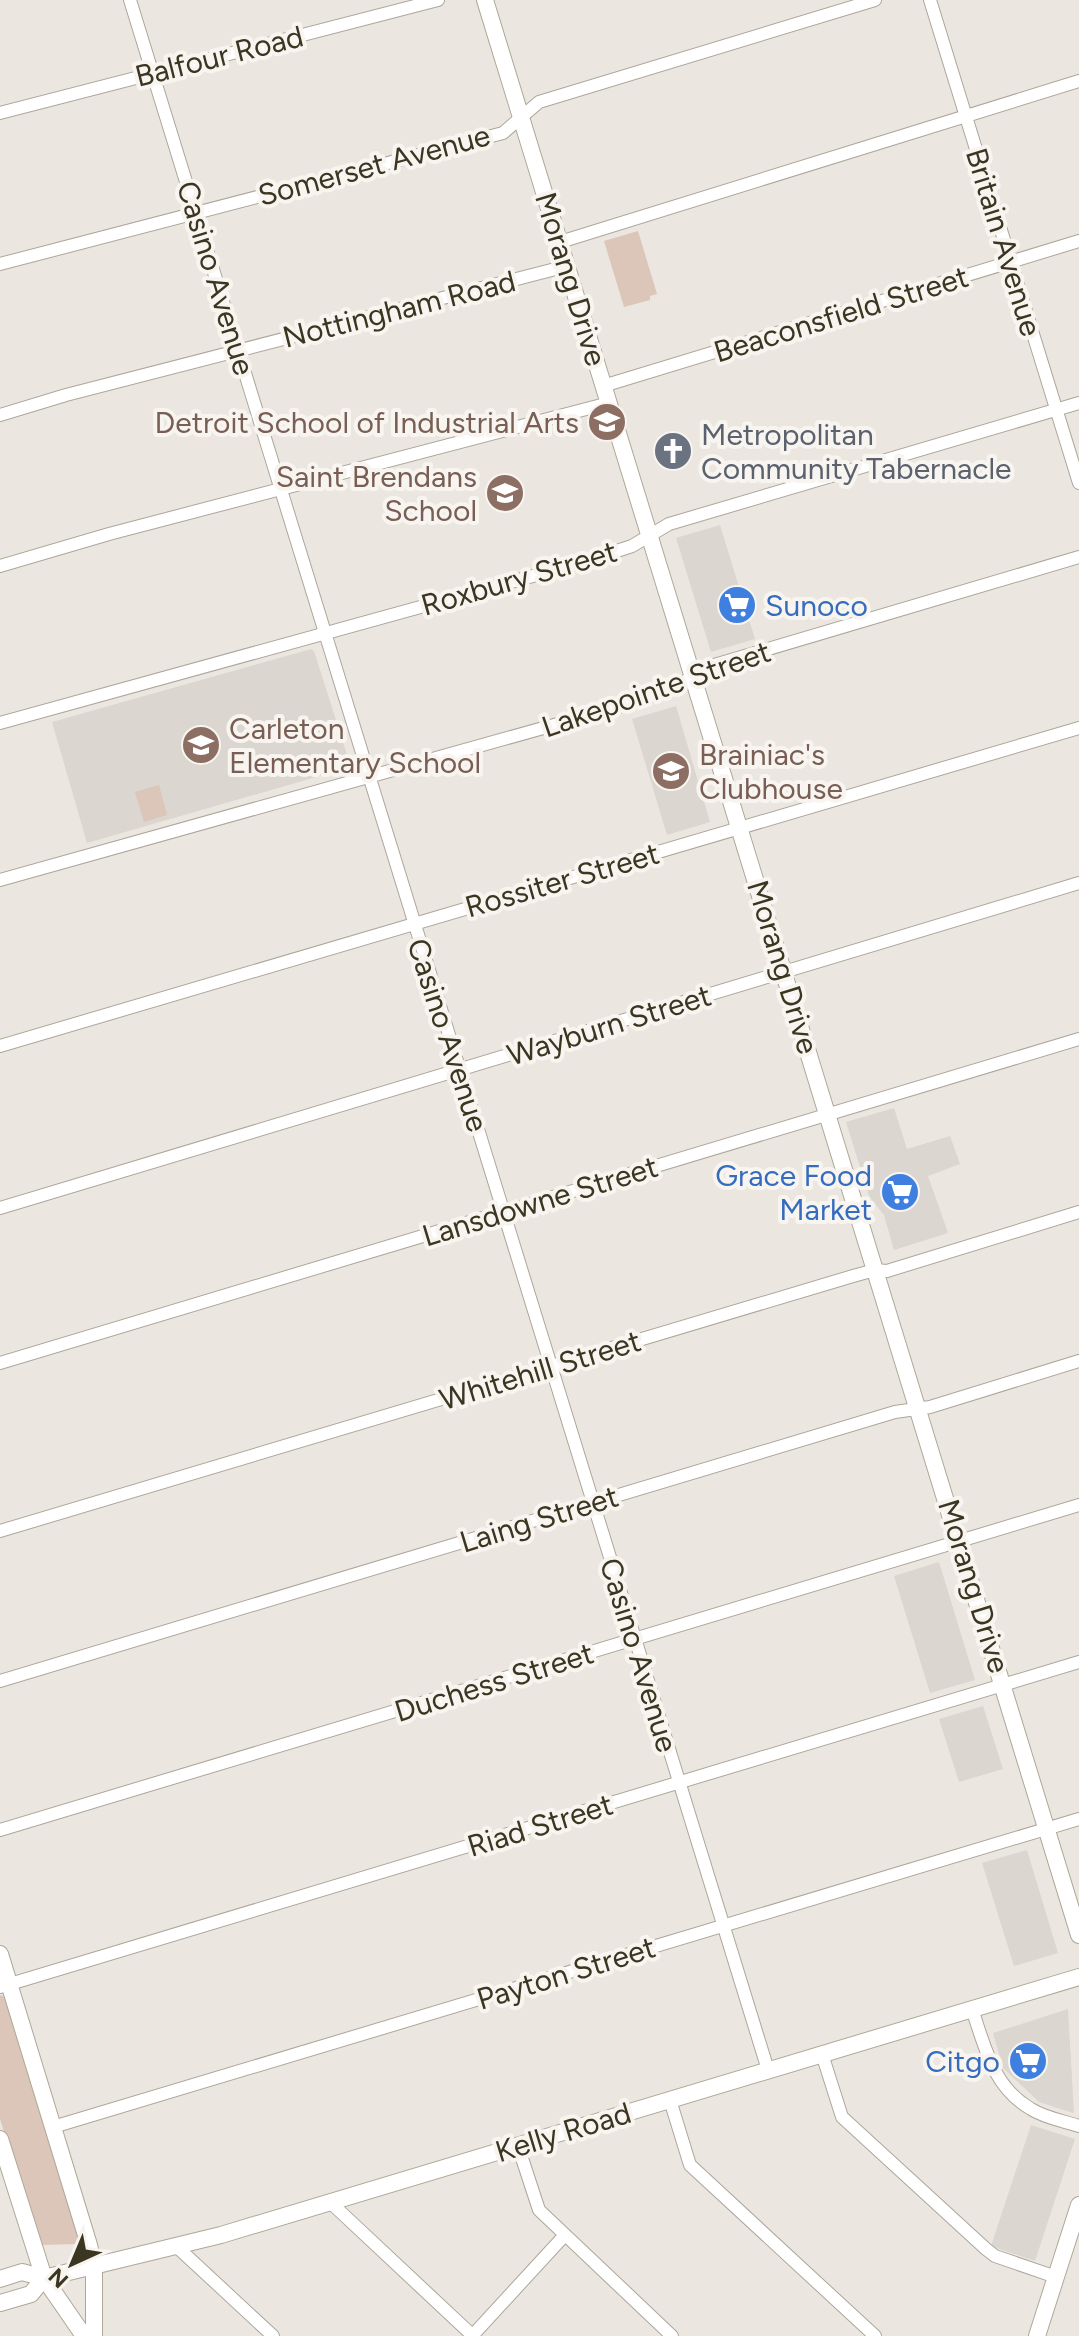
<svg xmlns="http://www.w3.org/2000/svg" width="1079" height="2336" font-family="Figtree,sans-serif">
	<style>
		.built { fill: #dbd6cf }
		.green { fill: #dcc5b9 }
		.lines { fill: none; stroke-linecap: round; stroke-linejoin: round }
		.street-casing { stroke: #aca79b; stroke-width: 14 }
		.secondary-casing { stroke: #aea897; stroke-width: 18 }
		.street { stroke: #fff; stroke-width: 12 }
		.secondary { stroke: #fff; stroke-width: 16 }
		.labels { text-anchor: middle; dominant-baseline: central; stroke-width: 8; stroke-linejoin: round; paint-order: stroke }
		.street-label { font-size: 30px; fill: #3b3621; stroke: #f8f5f1 }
		.education-label { font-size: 30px; fill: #785e54; stroke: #f8f5f1; text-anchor: end }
		.worship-label { font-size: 30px; fill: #5b616d; stroke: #f8f5f1; text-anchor: start }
		.shop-label { font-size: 30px; fill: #366cbe; stroke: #f8f5f1; text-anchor: end }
	</style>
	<rect width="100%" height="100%" fill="#ebe7e0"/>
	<g class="built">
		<polygon points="720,525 755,639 711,652 676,538"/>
		<polygon points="311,649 314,651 351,767 87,843 52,722"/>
		<polygon points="676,706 710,822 667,835 632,719"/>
		<polygon points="894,1108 907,1149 950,1136 960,1164 928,1176 948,1233 894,1250 884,1215 869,1196 846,1122"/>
		<polygon points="939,1562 975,1680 930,1693 894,1576"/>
		<polygon points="983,1706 1003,1769 959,1782 939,1719"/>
		<polygon points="1027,1850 1058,1953 1014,1966 982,1863"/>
		<polygon points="1068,2009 1074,2112 1073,2113 1039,2102 1003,2068 993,2033"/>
		<polygon points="1031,2125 1075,2139 1035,2261 991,2246"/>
	</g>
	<g class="green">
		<polygon points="638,231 657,294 650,296 650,300 624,307 604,241"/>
		<polygon points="159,785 167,815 144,822 135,792"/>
		<polygon points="0,1995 5,1997 79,2233 80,2243 77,2244 40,2245 0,2119"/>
	</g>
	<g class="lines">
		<g class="street-casing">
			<g id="street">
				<polyline points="130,0 768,2070"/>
				<polyline points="930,0 1079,483"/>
				<polyline points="0,113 438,0"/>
				<polyline points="560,242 1079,81"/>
				<polyline points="0,264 503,133 539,102 875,0"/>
				<polyline points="603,386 1079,241"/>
				<polyline points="0,415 66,395 567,266"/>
				<polyline points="0,566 109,534 609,403"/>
				<polyline points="0,723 580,563 632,546 669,524 1079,403"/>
				<polyline points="0,880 622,706 676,688 704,668 1079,557"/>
				<polyline points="0,1046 1079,728"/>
				<polyline points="0,1208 1079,883"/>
				<polyline points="0,1363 1079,1039"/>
				<polyline points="0,1531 853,1276 875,1270 887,1271 1079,1212"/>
				<polyline points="0,1681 895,1412 930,1407 1079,1361"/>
				<polyline points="0,1830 1079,1505"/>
				<polyline points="0,1987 1079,1662"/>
				<path d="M972,2009c13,38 21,78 59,100 14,9 33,12 48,17"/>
				<polyline points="822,2054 842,2117 986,2249 995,2256 1056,2277"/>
				<polyline points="670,2100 690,2165 875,2336"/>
				<polyline points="53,2127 1079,1819"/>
				<polyline points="518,2146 539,2210 672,2336"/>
				<polyline points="330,2202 473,2336"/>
				<polyline points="176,2246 273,2336"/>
				<polyline points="472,2336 564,2236"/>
			</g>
		</g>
		<g class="secondary-casing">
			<g id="secondary">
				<polyline points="485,0 1079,1935"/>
				<polyline points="0,1954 89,2245 94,2267 94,2336"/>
				<polyline points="0,2139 44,2278 84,2336"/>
				<polyline points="0,2279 22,2272 44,2278 221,2235 1079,1977"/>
				<polyline points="0,2303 31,2294 44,2278"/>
				<polyline points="1037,2336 1079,2205"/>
			</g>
		</g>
		<use href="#street" class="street"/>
		<use href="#secondary" class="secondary"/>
	</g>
	<defs>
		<g id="school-disc" transform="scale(2)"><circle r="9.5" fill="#8d6e63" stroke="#f8f5f1"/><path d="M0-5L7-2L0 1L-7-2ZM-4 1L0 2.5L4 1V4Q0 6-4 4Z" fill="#fff"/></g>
		<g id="church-disc" transform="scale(2)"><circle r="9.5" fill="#6b7280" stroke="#f8f5f1"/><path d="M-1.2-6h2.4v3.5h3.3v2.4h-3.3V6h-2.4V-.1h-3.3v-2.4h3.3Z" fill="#fff"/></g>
		<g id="supermarket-disc" transform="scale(2)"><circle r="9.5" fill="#3f7fe0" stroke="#f8f5f1"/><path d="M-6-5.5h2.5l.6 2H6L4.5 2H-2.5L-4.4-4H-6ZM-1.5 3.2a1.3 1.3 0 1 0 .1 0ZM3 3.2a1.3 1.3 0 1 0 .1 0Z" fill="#fff"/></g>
	</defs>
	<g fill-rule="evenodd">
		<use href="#school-disc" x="607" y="422"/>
		<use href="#church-disc" x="673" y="451"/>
		<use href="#school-disc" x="505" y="493"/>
		<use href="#supermarket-disc" x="737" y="605"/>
		<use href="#school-disc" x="201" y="745"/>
		<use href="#school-disc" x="671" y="771"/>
		<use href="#supermarket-disc" x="900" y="1192"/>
		<use href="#supermarket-disc" x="1028" y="2061"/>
	</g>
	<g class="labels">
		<g class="street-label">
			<text transform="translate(219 56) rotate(-14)">Balfour Road</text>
			<text transform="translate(374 165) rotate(-15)">Somerset Avenue</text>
			<text transform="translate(1004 242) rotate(73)">Britain Avenue</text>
			<text transform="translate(216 278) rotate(73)">Casino Avenue</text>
			<text transform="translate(571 279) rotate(73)">Morang Drive</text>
			<text transform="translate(399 309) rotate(-14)">Nottingham Road</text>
			<text transform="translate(841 314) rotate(-17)">Beaconsfield Street</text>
			<text transform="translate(519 578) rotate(-16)">Roxbury Street</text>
			<text transform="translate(656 689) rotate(-19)">Lakepointe Street</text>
			<text transform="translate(562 880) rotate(-16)">Rossiter Street</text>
			<text transform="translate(783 967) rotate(73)">Morang Drive</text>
			<text transform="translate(609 1025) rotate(-17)">Wayburn Street</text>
			<text transform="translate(448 1035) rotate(72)">Casino Avenue</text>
			<text transform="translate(540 1201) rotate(-17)">Lansdowne Street</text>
			<text transform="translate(540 1370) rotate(-17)">Whitehill Street</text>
			<text transform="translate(539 1519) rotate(-17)">Laing Street</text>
			<text transform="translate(974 1586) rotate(73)">Morang Drive</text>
			<text transform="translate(639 1655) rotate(73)">Casino Avenue</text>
			<text transform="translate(494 1682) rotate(-17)">Duchess Street</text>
			<text transform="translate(540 1825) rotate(-17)">Riad Street</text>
			<text transform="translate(566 1973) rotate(-17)">Payton Street</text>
			<text transform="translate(563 2132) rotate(-17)">Kelly Road</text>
		</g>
		<g class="education-label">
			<text x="579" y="422">Detroit School of Industrial Arts</text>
			<text x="477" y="476">Saint Brendans<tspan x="477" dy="34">School</tspan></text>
			<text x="229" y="728" text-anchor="start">Carleton<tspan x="229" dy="34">Elementary School</tspan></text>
			<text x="699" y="754" text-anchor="start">Brainiac's<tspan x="699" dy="34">Clubhouse</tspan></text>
		</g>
		<g class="worship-label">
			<text x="701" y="434">Metropolitan<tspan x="701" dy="34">Community Tabernacle</tspan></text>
		</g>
		<g class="shop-label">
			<text x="765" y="605" text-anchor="start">Sunoco</text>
			<text x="872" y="1175">Grace Food<tspan x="872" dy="34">Market</tspan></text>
			<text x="1000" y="2061">Citgo</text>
		</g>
	</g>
	<g transform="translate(72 2264) rotate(224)" stroke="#f8f5f1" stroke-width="6" paint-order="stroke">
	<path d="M0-6L14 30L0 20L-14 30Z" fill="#3b3621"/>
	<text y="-12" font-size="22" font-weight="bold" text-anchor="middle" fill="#3b3621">N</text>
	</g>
</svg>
